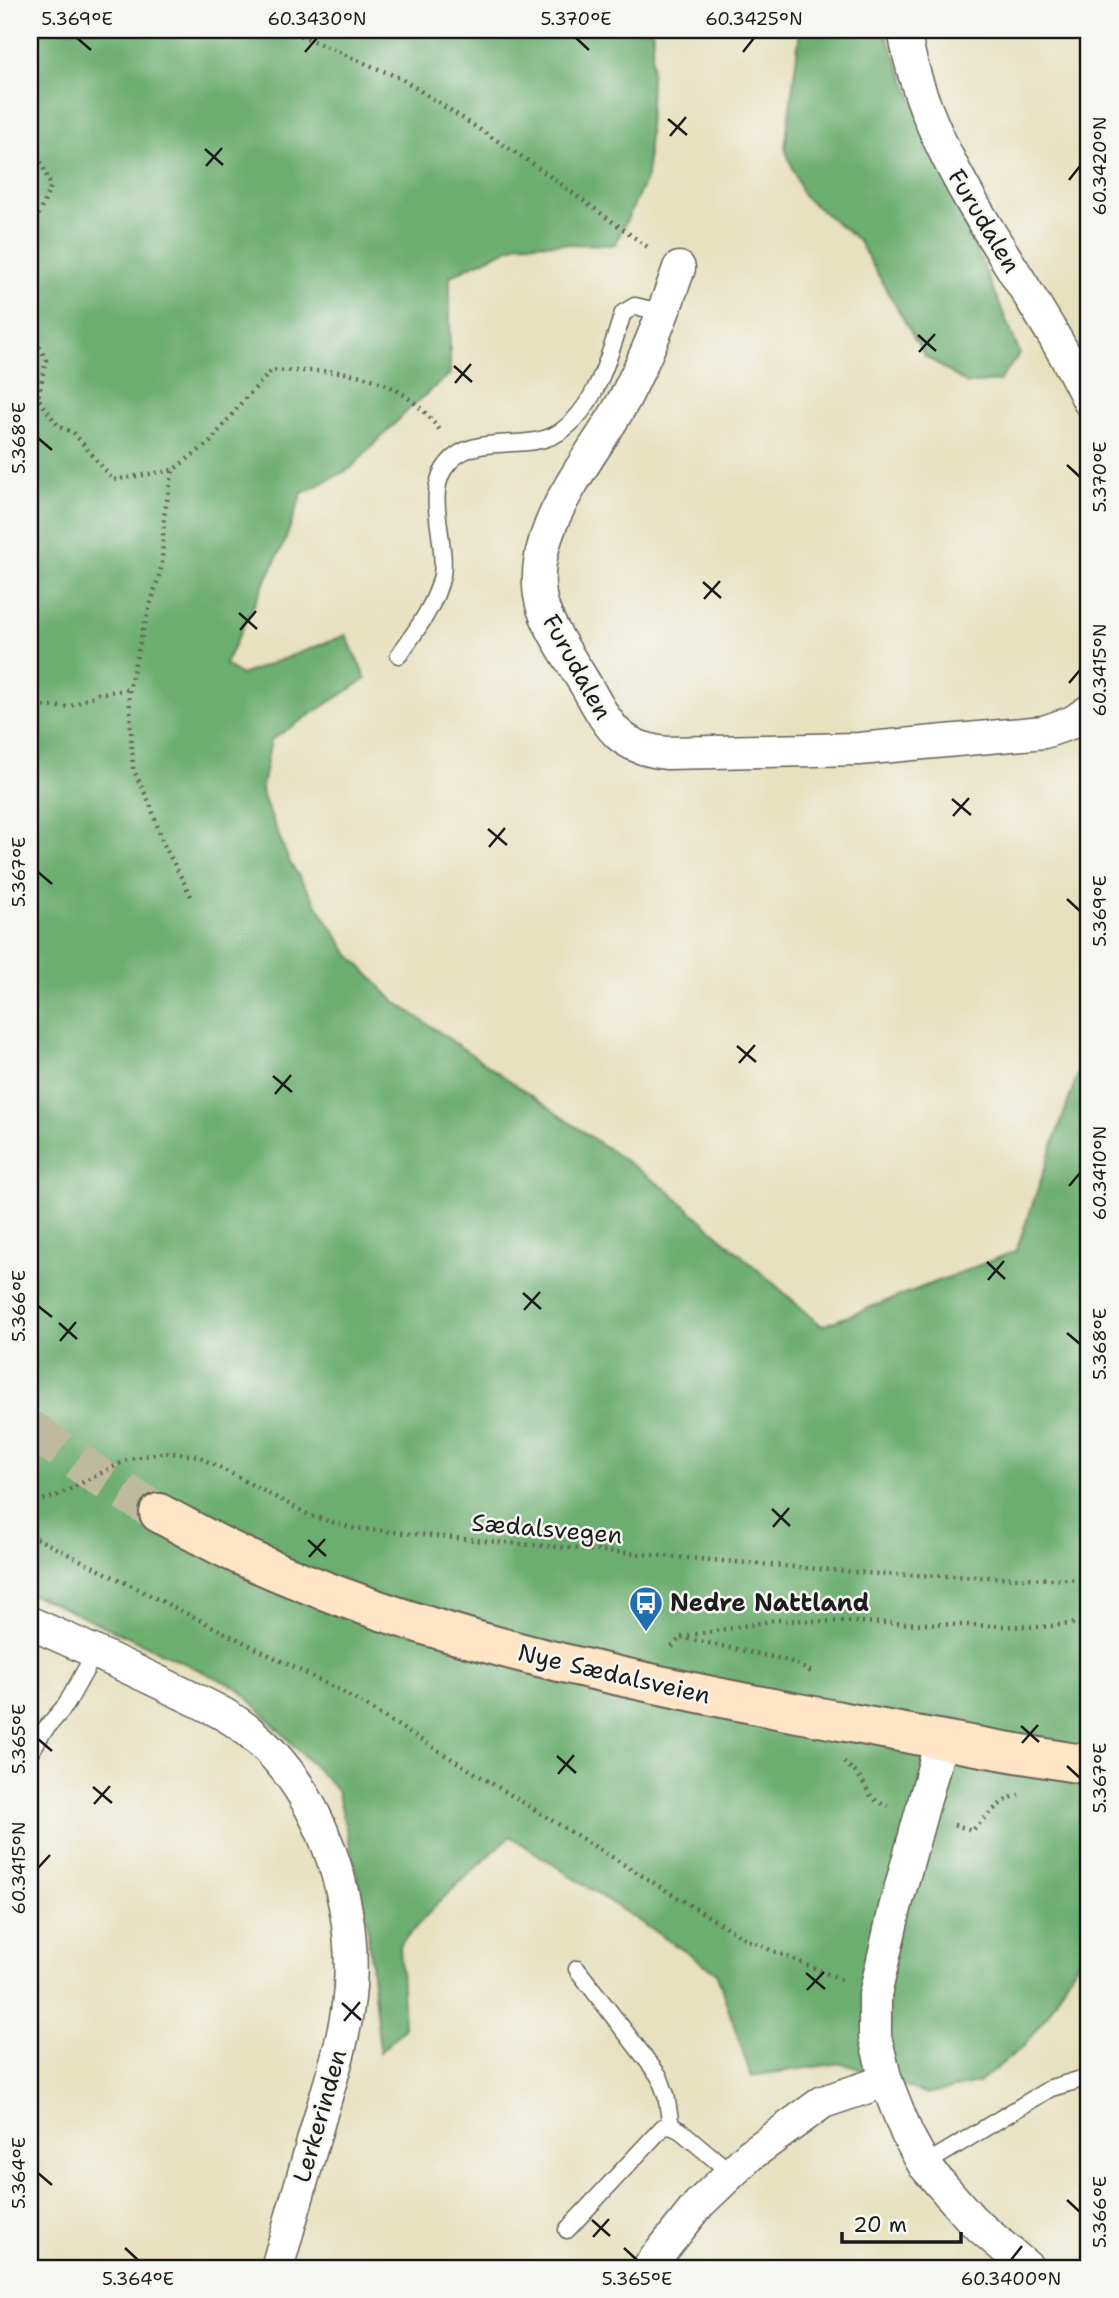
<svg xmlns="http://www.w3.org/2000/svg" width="1119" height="2298" font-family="'Shantell Sans',sans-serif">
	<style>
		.forest { fill: #6cad70; stroke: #446446; stroke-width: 2 }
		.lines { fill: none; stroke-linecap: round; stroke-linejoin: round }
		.secondary-tunnel { stroke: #beba9e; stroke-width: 38; stroke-dasharray: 38 19; stroke-linecap: butt }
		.lane-casing { stroke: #636155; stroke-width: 19 }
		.street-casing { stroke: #636155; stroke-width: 35 }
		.secondary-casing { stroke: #636155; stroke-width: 42 }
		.path { stroke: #636155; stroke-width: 4.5; stroke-dasharray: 2 5; stroke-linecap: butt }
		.lane { stroke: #fff; stroke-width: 16 }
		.street { stroke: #fff; stroke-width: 32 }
		.secondary { stroke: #fde5c5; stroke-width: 38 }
		.ticks { fill: none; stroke: #1c1c1c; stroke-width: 2.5 }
		.labels { text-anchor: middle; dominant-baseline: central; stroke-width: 5; stroke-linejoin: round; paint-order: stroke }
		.street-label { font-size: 24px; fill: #1c1c1c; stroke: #f6f6f2 }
		.poi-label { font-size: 24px; font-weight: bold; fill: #1c1c1c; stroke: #f6f6f2; text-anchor: start }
		.neatline { fill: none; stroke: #1c1c1c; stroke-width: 2.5 }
		.ticks-label { font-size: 18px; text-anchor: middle; fill: #1c1c1c }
	</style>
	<rect width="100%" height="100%" fill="#f6f6f2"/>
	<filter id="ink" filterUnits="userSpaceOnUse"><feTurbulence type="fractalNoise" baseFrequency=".0143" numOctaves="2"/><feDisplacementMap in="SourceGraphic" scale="14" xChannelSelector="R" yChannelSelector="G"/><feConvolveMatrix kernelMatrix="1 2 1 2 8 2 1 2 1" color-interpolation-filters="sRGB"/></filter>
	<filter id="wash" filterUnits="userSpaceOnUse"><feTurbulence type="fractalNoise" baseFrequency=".00686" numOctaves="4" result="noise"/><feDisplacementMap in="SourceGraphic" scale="28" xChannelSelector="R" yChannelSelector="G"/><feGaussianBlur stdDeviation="1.57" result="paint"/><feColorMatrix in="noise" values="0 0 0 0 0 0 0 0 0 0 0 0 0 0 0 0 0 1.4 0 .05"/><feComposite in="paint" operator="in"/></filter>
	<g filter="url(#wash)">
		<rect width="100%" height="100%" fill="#e7e1bf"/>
		<g class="forest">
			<polygon points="30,30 653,30 647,177 615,245 520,243 450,276 450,374 411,407 350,469 302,493 285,541 225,664 241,675 346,635 366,679 271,740 261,792 289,861 348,953 393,1000 666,1189 822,1326 1016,1251 1089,1042 1089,1936 1080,1958 1049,2012 1024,2046 978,2083 927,2094 842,2063 751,2076 716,1972 510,1836 440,1901 400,1944 404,2029 380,2052 366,1914 337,1790 238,1688 63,1607 30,1594"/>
			<polygon points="800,30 884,30 1020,353 999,381 967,384 924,355 858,240 803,196 785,148"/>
		</g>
	</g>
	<g filter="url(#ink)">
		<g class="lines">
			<polyline class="secondary-tunnel" points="30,1428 98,1476 159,1513"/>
			<g class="lane-casing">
				<g id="lane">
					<path d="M399,655c17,-24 37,-51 43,-80 5,-33 -16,-78 2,-106 25,-40 80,-15 114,-36 38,-23 52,-80 65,-120l12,-7 29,7"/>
					<polyline points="30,1753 42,1733 66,1705 96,1651"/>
					<polyline points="577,1969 659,2076 666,2095 671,2126"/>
					<polyline points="924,2165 1051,2088 1089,2077"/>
					<polyline points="567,2230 663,2127 671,2126 681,2131 731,2173"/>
				</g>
			</g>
			<g class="street-casing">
				<g id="street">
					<path d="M904,30c24,140 125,246 185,371"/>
					<path d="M679,268c-15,44 -32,87 -53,128 -31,60 -106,138 -83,212 9,26 30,55 44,79 22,39 31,61 80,66l192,-4 185,-17 29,-10 16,-11"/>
					<path d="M30,1623c47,20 93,42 139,64 28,14 59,26 83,47 69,58 104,164 98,253 -3,42 -16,83 -28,123 -15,53 -30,106 -45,158"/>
					<polyline points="941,1741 895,1908 875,1995 875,2037 886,2081 907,2134 924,2165 972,2220 1028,2268"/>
					<polyline points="648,2268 699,2204 750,2155 823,2102 886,2081"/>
				</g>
			</g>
			<g class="secondary-casing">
				<path id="secondary" d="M159,1513c28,15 56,31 85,44 171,78 355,117 538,153 102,19 204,39 307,55"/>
			</g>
			<g class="path">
				<polyline points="287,30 402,79 530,162 649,248"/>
				<polyline points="30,144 39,157 51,186 37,218 30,220"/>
				<polyline points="30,328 46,360 38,398 59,427 73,432 113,480 173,470"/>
				<polyline points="30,706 69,707 98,694 129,689"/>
				<path d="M191,896l-28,-53 -13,-39 -17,-35 -4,-80 14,-59 19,-65 2,-49 9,-46 37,-28 32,-40 30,-32c22,2 44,0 65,2 44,4 79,24 104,60"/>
				<polyline points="30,1504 56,1496 129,1459 165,1452 198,1456 311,1516 353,1528 485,1541 878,1574 1089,1580"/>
				<polyline points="30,1535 343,1692 747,1940 842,1980"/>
				<polyline points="681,1637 790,1661 815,1674"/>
				<polyline points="672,1647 681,1637 776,1620 1041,1627 1089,1622"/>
				<path d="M844,1762c4,4 9,8 13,12 13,15 9,25 31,32"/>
				<path d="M954,1825l19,5c14,-14 27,-30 46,-35"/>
			</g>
			<use href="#lane" class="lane"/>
			<use href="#street" class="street"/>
			<use href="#secondary" class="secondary"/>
		</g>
	</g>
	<path class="ticks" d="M77,38l14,12M576,38l13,12M305,52l12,-14M743,52l11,-14M668,119l19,16M670,136l16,-19M205,149l18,16M206,166l16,-18M1069,180l11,-14M918,335l18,16M919,352l16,-18M454,366l18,16M455,383l16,-19M38,438l14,12M1067,465l13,12M703,582l18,16M704,599l16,-18M239,613l18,16M240,630l16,-19M1069,683l11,-13M952,799l19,16M953,816l16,-18M488,829l19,16M489,847l16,-19M38,872l14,12M1067,899l13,12M737,1046l19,16M739,1063l16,-18M273,1076l19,16M275,1094l16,-19M1069,1186l11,-13M987,1262l18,17M988,1280l16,-19M523,1293l18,16M38,1306l14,11M524,1310l16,-18M59,1323l18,16M1067,1333l13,11M60,1341l16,-19M772,1509l18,17M773,1527l16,-19M308,1540l18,16M309,1557l16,-18M1021,1726l18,16M38,1739l14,12M1022,1743l16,-18M557,1756l19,17M1067,1766l13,12M558,1774l16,-19M93,1787l19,16M94,1804l16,-18M38,1868l12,-13M806,1973l19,16M807,1990l17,-18M342,2003l19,17M344,2021l16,-19M38,2173l14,12M1067,2200l13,12M592,2220l18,16M593,2237l16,-18M125,2248l13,12M624,2248l13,12M1011,2260l11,-14"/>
	<defs>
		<g id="bus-pin" transform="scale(1.75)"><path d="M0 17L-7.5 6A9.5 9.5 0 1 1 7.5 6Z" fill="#1f6fb2" stroke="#f6f6f2"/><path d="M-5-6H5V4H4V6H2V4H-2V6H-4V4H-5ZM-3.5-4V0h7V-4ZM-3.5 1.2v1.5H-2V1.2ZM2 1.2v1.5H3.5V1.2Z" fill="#fff"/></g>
	</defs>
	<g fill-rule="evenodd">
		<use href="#bus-pin" x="646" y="1603"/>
	</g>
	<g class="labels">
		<g class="street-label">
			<text transform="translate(984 221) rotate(59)">Furudalen</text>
			<text transform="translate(577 667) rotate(61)">Furudalen</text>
			<text transform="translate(547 1529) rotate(5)">Sædalsvegen</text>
			<text transform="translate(614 1674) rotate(13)">Nye Sædalsveien</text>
			<text transform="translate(320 2116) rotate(-74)">Lerkerinden</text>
		</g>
		<g class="poi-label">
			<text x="670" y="1603">Nedre Nattland</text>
		</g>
	</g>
	<rect width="1119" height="2298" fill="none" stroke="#f6f6f2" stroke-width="77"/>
	<path d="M842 2232v10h119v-10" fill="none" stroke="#1c1c1c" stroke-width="3.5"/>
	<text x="853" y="2232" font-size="21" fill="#1c1c1c" stroke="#f6f6f2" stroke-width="5" paint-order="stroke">20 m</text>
	<rect x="38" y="38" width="1042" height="2222" class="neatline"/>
	<g class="ticks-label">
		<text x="77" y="25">5.369°E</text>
		<text x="317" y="25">60.3430°N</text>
		<text x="576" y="25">5.370°E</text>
		<text x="754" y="25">60.3425°N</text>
		<text transform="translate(1100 166) rotate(-90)" y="6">60.3420°N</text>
		<text transform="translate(19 438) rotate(-90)" y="6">5.368°E</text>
		<text transform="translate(1100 477) rotate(-90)" y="6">5.370°E</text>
		<text transform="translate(1100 670) rotate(-90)" y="6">60.3415°N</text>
		<text transform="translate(19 872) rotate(-90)" y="6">5.367°E</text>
		<text transform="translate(1100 911) rotate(-90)" y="6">5.369°E</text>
		<text transform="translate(1100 1173) rotate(-90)" y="6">60.3410°N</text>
		<text transform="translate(19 1306) rotate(-90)" y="6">5.366°E</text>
		<text transform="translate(1100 1344) rotate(-90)" y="6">5.368°E</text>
		<text transform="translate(19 1739) rotate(-90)" y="6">5.365°E</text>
		<text transform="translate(1100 1778) rotate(-90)" y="6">5.367°E</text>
		<text transform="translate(19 1868) rotate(-90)" y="6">60.3415°N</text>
		<text transform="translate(19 2173) rotate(-90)" y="6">5.364°E</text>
		<text transform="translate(1100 2212) rotate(-90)" y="6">5.366°E</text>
		<text x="138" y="2285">5.364°E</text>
		<text x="637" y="2285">5.365°E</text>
		<text x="1011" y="2285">60.3400°N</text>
	</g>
</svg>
